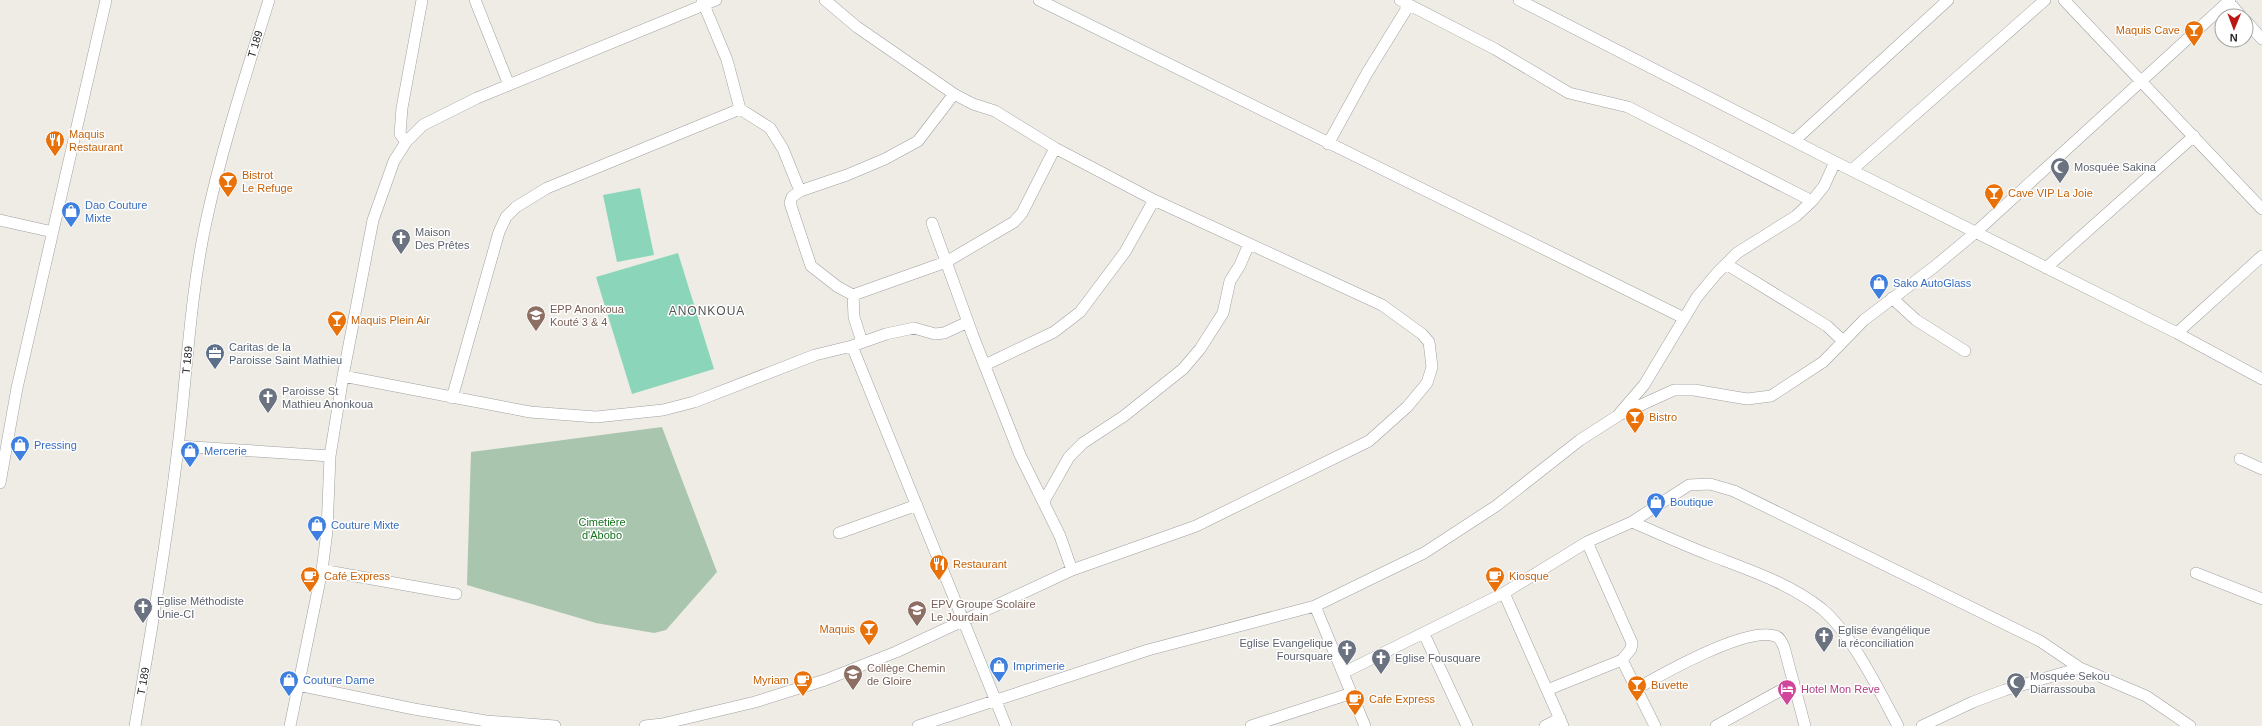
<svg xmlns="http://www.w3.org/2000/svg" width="2262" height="726" font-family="Helvetica,sans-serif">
  <rect width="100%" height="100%" fill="#efece6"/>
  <!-- cemetery -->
  <path fill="#a9c5ae" d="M 662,427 L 717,572 L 666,630 L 654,633 L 596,623 L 467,585 L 471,452 Z"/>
  <!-- pitch -->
  <path fill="#8bd6bb" d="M 640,188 L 654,255 L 617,262 L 603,195 Z
    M 678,253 L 714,369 L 632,394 L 596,277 Z"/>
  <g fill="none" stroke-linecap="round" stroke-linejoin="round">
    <!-- street casing -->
    <g stroke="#a0a0a0" stroke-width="12">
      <path id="street" d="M 475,0 L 509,85
        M 702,0 L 727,60 L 740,109 L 770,128 L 783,149 L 800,191
        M 825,0 L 857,27 L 954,94 L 973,104 L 995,111 L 1055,148
        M 1039,0 L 1684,318
        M 1400,0 L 1495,49 L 1569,93 L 1628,107 L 1812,201
        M 1519,0 L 1835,162 L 2177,333 L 2262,379
        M 2064,0 L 2262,209
        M 2228,1 L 2241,16
        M 2246,21 L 2262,39
        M 1795,140 L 1948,0
        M 406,142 L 400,134 L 402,108 L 422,0
        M 1328,144 L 1367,73 L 1409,5
        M 1853,169 L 2045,0
        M 0,220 L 53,232
        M 932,223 L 973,336 L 1020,455 L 1060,536 L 1072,570
        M 1726,264 L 1827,326 L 1843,341
        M 2046,268 L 2194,136
        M 853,295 L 854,317 L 862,342
        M 1892,298 L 1916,320 L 1965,351
        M 2177,333 L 2262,256
        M 852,346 L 1006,726
        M 985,365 L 1054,332 L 1080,312 L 1125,252 L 1154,200
        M 343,376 L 530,412 L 596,417 L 663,410 L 694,402 L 815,355 L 852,346 L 886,334 L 914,328 L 935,334 L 944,333 L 968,322
        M 452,398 L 499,232 L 506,217 L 516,207 L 547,188 L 740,109
        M 1619,414 L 1644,385 L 1697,297 L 1717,273 L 1737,253 L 1796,216 L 1812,201 L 1824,186 L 1835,162
        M 178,446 L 330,456
        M 2240,459 L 2262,469
        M 0,483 L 17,388 L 106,0
        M 1044,501 L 1069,457 L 1083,443 L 1124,416 L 1183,369 L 1200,349 L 1223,313 L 1230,281 L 1240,265 L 1249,244
        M 1632,522 L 1689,485 L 1710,484 L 1734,491 L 2040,641 L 2080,668
        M 839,533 L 917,505
        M 1587,542 L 1632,643 L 1631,649 L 1622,660 L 1655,726
        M 322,570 L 456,594
        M 2196,573 L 2262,599
        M 1504,593 L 1563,726
        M 1315,606 L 1365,726
        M 1424,634 L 1467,726
        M 1343,673 L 1504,593 L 1587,542 L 1632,522 C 1658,533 1684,545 1710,555 C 1749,570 1789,583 1822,609 C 1851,633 1880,692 1898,726
        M 298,685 L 414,709 L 486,721 L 555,726
        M 1636,689 C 1662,674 1747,626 1775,636 C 1780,637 1782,643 1784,647 L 1805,726
        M 1547,690 L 1622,660
        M 135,726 C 151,633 167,540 178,447 C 187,372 190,296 206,222 C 222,147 246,74 269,0
        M 290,726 L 322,570 L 327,531 L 330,456 L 343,376 L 373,220 L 394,161 L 406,142 L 423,125 L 477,98 L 716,0
        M 645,726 L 662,724 L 755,702 L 825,680 L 896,652 L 1072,570 L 1196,526 L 1369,441 L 1407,407 L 1427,383 L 1432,367 L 1429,342 L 1422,334 L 1382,305 L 1154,200 L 1055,148 L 1022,213 L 1014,222 L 946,262 L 853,295 L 838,287 L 811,266 L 790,203 L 792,197 L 800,191 L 847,175 L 885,159 L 918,141 L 954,94
        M 918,726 L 1148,650 L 1315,606 L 1424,553 L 1496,506 L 1580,440 L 1619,415 L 1674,390 L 1694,390 L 1747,399 L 1771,396 L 1823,362 L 1864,320 L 1934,267 L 1976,232 L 2230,0
        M 1251,726 L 1352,693
        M 1545,726 L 1560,718
        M 1716,726 L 1794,683
        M 1922,726 L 1973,702 L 2005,690 L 2080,668 L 2146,696 L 2190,726"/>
    </g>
    <!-- street -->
    <use href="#street" stroke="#fff" stroke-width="11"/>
  </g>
  <!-- icons -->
  <defs>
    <g id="bar-pin" transform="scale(1)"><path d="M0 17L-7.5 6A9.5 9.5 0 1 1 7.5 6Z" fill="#e8710a" stroke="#fff"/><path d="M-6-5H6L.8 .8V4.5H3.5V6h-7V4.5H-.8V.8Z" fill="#fff"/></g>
    <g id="restaurant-pin" transform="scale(1)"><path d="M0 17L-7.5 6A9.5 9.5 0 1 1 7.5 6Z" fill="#e8710a" stroke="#fff"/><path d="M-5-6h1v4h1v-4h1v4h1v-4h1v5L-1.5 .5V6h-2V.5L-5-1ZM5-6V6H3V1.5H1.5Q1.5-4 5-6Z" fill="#fff"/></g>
    <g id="mosque-pin" transform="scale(1)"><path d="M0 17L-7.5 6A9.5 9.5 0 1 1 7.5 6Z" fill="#6b7280" stroke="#fff"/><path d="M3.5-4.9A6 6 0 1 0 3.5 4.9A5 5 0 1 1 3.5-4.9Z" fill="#fff"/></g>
    <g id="shop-pin" transform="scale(1)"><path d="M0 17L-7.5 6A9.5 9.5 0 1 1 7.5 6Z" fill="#3f7fe0" stroke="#fff"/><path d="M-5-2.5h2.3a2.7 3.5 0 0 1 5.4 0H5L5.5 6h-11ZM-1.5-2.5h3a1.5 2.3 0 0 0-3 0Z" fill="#fff"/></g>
    <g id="church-pin" transform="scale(1)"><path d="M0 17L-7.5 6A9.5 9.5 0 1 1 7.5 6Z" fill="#6b7280" stroke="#fff"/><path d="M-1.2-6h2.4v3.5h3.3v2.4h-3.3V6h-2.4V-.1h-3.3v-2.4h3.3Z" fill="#fff"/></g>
    <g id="school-pin" transform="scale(1)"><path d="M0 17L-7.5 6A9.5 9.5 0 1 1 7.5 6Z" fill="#8d6e63" stroke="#fff"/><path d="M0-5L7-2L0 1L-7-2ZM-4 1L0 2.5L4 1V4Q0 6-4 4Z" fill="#fff"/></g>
    <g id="office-pin" transform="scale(1)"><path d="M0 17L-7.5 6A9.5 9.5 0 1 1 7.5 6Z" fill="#5c6f8a" stroke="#fff"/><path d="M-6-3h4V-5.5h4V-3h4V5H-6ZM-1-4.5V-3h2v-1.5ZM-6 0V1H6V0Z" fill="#fff"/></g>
    <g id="cafe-pin" transform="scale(1)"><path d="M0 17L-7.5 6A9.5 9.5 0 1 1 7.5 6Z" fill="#e8710a" stroke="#fff"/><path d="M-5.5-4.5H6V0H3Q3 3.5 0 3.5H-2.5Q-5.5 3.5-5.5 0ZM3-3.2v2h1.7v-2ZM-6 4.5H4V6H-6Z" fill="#fff"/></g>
    <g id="hotel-pin" transform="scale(1)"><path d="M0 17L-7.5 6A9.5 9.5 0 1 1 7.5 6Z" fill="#d1479c" stroke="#fff"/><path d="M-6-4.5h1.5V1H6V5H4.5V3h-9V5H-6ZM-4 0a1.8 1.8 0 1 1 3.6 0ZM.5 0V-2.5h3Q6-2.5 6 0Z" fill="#fff"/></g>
  </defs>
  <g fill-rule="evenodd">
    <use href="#bar-pin" x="2194" y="30"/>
    <use href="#restaurant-pin" x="55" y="140"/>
    <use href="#mosque-pin" x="2060" y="167"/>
    <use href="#bar-pin" x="228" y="181"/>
    <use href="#bar-pin" x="1994" y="193"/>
    <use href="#shop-pin" x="71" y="211"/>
    <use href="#church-pin" x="401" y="238"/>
    <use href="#shop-pin" x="1879" y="283"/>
    <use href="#school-pin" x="536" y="315"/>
    <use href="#bar-pin" x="337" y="320"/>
    <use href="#office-pin" x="215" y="353"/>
    <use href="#church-pin" x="268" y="397"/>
    <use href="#bar-pin" x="1635" y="417"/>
    <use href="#shop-pin" x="20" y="445"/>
    <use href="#shop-pin" x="190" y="451"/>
    <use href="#shop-pin" x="1656" y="502"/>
    <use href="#shop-pin" x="317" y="525"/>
    <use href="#restaurant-pin" x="939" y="564"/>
    <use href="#cafe-pin" x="310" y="576"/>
    <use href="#cafe-pin" x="1495" y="576"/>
    <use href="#church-pin" x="143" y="607"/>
    <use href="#school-pin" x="917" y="610"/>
    <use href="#bar-pin" x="869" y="629"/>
    <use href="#church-pin" x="1824" y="636"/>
    <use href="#church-pin" x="1347" y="649"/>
    <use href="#church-pin" x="1381" y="658"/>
    <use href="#shop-pin" x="999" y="666"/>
    <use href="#school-pin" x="853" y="674"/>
    <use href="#shop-pin" x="289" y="680"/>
    <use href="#cafe-pin" x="803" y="680"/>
    <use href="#mosque-pin" x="2016" y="682"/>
    <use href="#bar-pin" x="1637" y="685"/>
    <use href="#hotel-pin" x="1787" y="689"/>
    <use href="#cafe-pin" x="1355" y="699"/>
  </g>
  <g text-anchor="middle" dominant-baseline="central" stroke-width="3" stroke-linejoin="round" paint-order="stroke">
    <!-- food labels -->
    <g font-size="11" fill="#c56008" stroke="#fff" text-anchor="start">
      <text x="2180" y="30" text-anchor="end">Maquis Cave</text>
      <text x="69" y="134">Maquis<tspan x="69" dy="13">Restaurant</tspan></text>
      <text x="242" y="175">Bistrot<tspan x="242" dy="13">Le Refuge</tspan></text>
      <text x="2008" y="193">Cave VIP La Joie</text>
      <text x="351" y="320">Maquis Plein Air</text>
      <text x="1649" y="417">Bistro</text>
      <text x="953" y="564">Restaurant</text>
      <text x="324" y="576">Café Express</text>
      <text x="1509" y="576">Kiosque</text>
      <text x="855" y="629" text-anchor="end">Maquis</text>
      <text x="789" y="680" text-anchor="end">Myriam</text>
      <text x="1651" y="685">Buvette</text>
      <text x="1369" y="699">Cafe Express</text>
    </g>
    <!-- street labels -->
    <g font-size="11" fill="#1f1f1f" stroke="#fff">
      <text transform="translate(255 44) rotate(-73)">T 189</text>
      <text transform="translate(187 360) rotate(-85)">T 189</text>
      <text transform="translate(143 681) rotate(-80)">T 189</text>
    </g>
    <!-- worship labels -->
    <g font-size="11" fill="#5b616d" stroke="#fff" text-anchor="start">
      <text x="2074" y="167">Mosquée Sakina</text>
      <text x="415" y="232">Maison<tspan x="415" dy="13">Des Prêtes</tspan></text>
      <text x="282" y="391">Paroisse St<tspan x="282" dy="13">Mathieu Anonkoua</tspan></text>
      <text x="157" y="601">Eglise Méthodiste<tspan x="157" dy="13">Unie-CI</tspan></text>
      <text x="1838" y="630">Eglise évangélique<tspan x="1838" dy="13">la réconciliation</tspan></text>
      <text x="1333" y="643" text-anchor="end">Eglise Evangelique<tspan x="1333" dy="13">Foursquare</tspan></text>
      <text x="1395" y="658">Eglise Fousquare</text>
      <text x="2030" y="676">Mosquée Sekou<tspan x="2030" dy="13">Diarrassouba</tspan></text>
    </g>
    <!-- shop labels -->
    <g font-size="11" fill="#366cbe" stroke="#fff" text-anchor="start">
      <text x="85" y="205">Dao Couture<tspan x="85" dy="13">Mixte</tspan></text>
      <text x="1893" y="283">Sako AutoGlass</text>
      <text x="34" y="445">Pressing</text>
      <text x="204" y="451">Mercerie</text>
      <text x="1670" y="502">Boutique</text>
      <text x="331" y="525">Couture Mixte</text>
      <text x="1013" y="666">Imprimerie</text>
      <text x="303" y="680">Couture Dame</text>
    </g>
    <!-- education labels -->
    <g font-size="11" fill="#785e54" stroke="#fff" text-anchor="start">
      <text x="550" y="309">EPP Anonkoua<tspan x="550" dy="13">Kouté 3 &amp; 4</tspan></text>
      <text x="931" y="604">EPV Groupe Scolaire<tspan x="931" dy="13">Le Jourdain</tspan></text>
      <text x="867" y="668">Collège Chemin<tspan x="867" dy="13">de Gloire</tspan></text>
    </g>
    <!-- service labels -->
    <g font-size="11" fill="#4e5e75" stroke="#fff" text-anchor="start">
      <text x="229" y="347">Caritas de la<tspan x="229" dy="13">Paroisse Saint Mathieu</tspan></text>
    </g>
    <!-- park labels -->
    <g font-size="11" fill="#16741f" stroke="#fff">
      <text x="602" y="522">Cimetière<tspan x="602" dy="13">d'Abobo</tspan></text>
    </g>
    <!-- hotel labels -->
    <g font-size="11" fill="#b23c85" stroke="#fff" text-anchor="start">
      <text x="1801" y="689">Hotel Mon Reve</text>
    </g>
    <!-- neighbourhood labels -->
    <g font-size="12" letter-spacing="1" fill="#525252" stroke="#fff">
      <text x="707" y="311">ANONKOUA</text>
    </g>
  </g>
  <!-- north arrow -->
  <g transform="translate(2234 28) rotate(181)"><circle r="19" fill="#ffffff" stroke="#a5a5a5"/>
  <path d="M0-3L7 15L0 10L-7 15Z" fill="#bb1613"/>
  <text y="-6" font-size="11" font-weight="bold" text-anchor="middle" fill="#1f1f1f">N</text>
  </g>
</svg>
